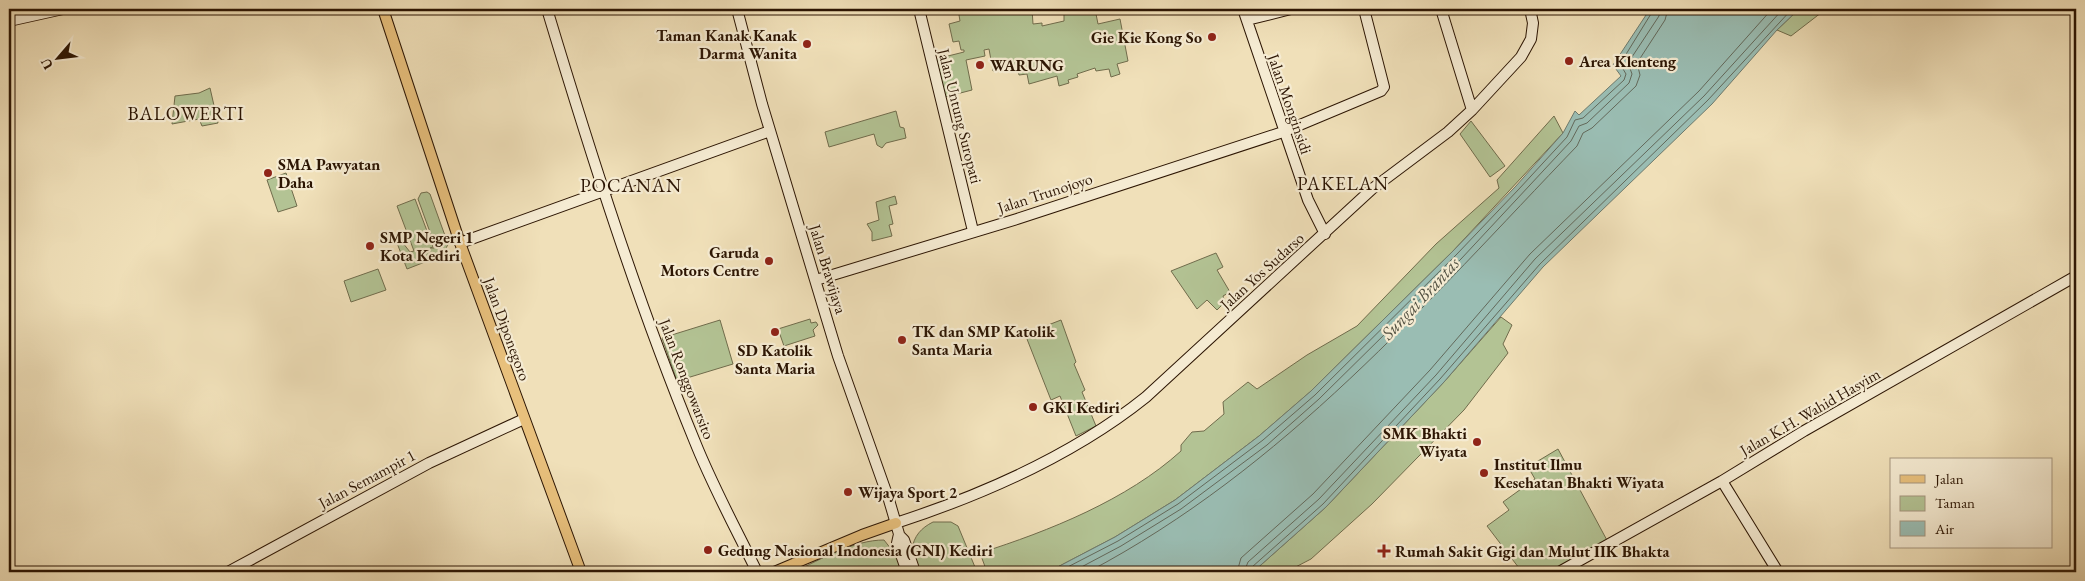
<svg xmlns="http://www.w3.org/2000/svg" width="2085" height="581" font-family="'EB Garamond',serif">
  <rect width="100%" height="100%" fill="#f0e0b9"/>
  <filter id="stains"><feTurbulence type="fractalNoise" baseFrequency=".004" numOctaves="4"/><feColorMatrix values="0 0 0 0 .2 0 0 0 0 .09 0 0 0 0 .02 0 0 0 .5 -.17"/></filter>
  <radialGradient id="worn" r=".72"><stop offset=".6" stop-color="#630" stop-opacity="0"/><stop offset="1" stop-color="#630" stop-opacity=".3"/></radialGradient>
  <!-- green -->
  <path fill="#b3c394" stroke="#706c4c" d="M 958,9 L 1032,9 L 1033,24 L 1042,23 L 1042,26 L 1064,21 L 1064,14 L 1081,12 L 1080,9 L 1095,9 L 1098,24 L 1120,19 L 1128,61 L 1117,64 L 1120,74 L 1111,77 L 1109,69 L 1096,71 L 1095,68 L 1077,74 L 1078,77 L 1068,80 L 1069,83 L 1059,86 L 1057,76 L 1029,84 L 1027,74 L 1019,75 L 1017,66 L 993,71 L 989,49 L 984,50 L 985,56 L 966,60 L 972,90 L 945,97 L 936,59 L 964,52 L 964,50 L 961,50 L 959,41 L 953,42 L 949,24 L 960,21 Z
    M 1799,9 L 1826,9 L 1791,36 L 1777,30 Z
    M 210,88 L 218,123 L 202,126 L 199,119 L 172,124 L 175,96 L 199,93 Z
    M 896,111 L 900,127 L 904,128 L 906,138 L 886,143 L 882,148 L 877,145 L 874,134 L 829,147 L 825,132 Z
    M 1554,116 L 1563,133 L 1453,251 L 1310,392 L 1259,436 L 1175,500 L 1115,537 L 1048,572 L 987,572 L 980,553 C 1049,531 1127,500 1181,451 L 1181,445 L 1192,432 L 1204,431 L 1224,414 L 1223,402 L 1248,382 L 1257,389 L 1307,355 L 1357,326 L 1436,244 L 1499,188 L 1497,180 Z
    M 1471,121 L 1505,166 L 1490,177 L 1460,134 Z
    M 286,173 L 297,206 L 278,212 L 267,180 Z
    M 427,192 L 430,194 L 448,244 L 443,255 L 407,269 L 397,243 L 399,238 L 410,252 L 414,251 L 397,206 L 415,199 L 433,247 L 430,248 L 434,248 L 435,246 L 418,199 L 421,193 Z
    M 895,196 L 897,204 L 889,206 L 893,224 L 889,225 L 892,236 L 872,241 L 872,232 L 867,224 L 879,220 L 876,202 Z
    M 1216,253 L 1223,267 L 1217,270 L 1230,292 L 1223,296 L 1225,302 L 1217,310 L 1207,300 L 1197,309 L 1171,271 Z
    M 378,269 L 386,290 L 351,302 L 344,281 Z
    M 1501,317 L 1512,325 L 1503,344 L 1508,353 L 1464,410 L 1372,504 L 1311,559 L 1286,572 L 1253,572 L 1326,507 L 1444,382 Z
    M 810,319 L 811,323 L 816,322 L 818,325 L 813,330 L 815,336 L 784,346 L 778,329 Z
    M 720,320 L 733,364 L 677,381 L 662,338 Z
    M 1061,320 L 1076,362 L 1074,364 L 1085,390 L 1082,392 L 1096,426 L 1076,436 L 1060,396 L 1051,400 L 1025,334 Z
    M 1558,449 L 1609,544 L 1558,572 L 1522,572 L 1487,526 L 1509,510 L 1503,502 L 1535,479 L 1528,467 Z
    M 933,522 L 951,522 L 958,526 L 977,572 L 794,572 C 821,559 854,540 884,540 L 895,554 L 912,549 C 914,536 921,528 933,522 Z"/>
  <!-- water -->
  <path fill="#9abdb3" stroke="#6e7a6d" d="M 1650,9 L 1799,9 L 1777,30 L 1712,104 L 1543,267 L 1444,382 L 1326,507 L 1253,572 L 1048,572 L 1115,537 L 1175,500 L 1259,436 L 1311,391 L 1453,251 L 1516,186 L 1563,133 L 1575,111 L 1579,115 L 1621,76 L 1613,65 Z"/>
  <g fill="none" stroke-linecap="round" stroke-linejoin="round">
    <!-- shore -->
    <path stroke="#63695b" stroke-width="1" d="M 1058,572 L 1118,541 L 1178,504 L 1263,440 L 1315,395 L 1457,254 L 1519,189 L 1567,137 L 1575,120 L 1583,118 L 1624,80 L 1626,74 L 1620,64 L 1654,9
      M 1072,572 L 1121,546 L 1181,509 L 1267,445 L 1319,399 L 1461,259 L 1571,141 L 1579,126 L 1587,123 L 1629,83 L 1632,74 L 1628,63 L 1659,16 L 1660,9
      M 1088,572 C 1285,468 1425,304 1577,146 L 1583,133 L 1592,128 L 1636,86 L 1640,75 L 1637,63 L 1665,20 L 1668,9
      M 1237,572 L 1241,558 L 1313,494 L 1430,370 L 1530,254 L 1699,91 L 1772,9
      M 1244,572 L 1248,562 L 1319,499 L 1436,375 L 1535,259 L 1704,96 L 1783,9
      M 1250,572 L 1252,567 L 1323,504 L 1440,379 L 1540,264 L 1708,100 L 1792,9"/>
    <!-- secondary casing -->
    <g stroke="#2c1503" stroke-width="12">
      <path id="secondary" d="M 547,9 C 591,155 637,301 695,442 C 713,487 736,529 757,572
        M 737,9 L 762,104 L 838,356 L 889,500 L 899,534 L 897,543 L 907,572
        M 919,9 L 973,231
        M 1243,9 L 1308,200 L 1325,234
        M 1441,9 L 1472,110
        M 1247,20 L 1291,9
        M 9,21 L 63,9
        M 460,243 L 770,131
        M 816,280 L 1017,219 L 1283,132 L 1381,91 L 1384,87 L 1364,9
        M 1722,481 L 1778,572
        M 896,523 C 982,495 1075,454 1146,397 L 1372,189 L 1448,132 L 1472,110 L 1521,57 L 1531,39 L 1533,23 L 1530,9
        M 899,535 L 904,540 L 915,572
        M 228,572 L 429,463 L 524,419
        M 1559,572 L 1722,481 L 1804,431 L 2076,276"/>
    </g>
    <!-- primary casing -->
    <g stroke="#2c1503" stroke-width="12">
      <path id="primary" d="M 383,9 L 460,243 L 581,572
        M 774,572 L 862,535 L 896,523"/>
    </g>
    <!-- secondary -->
    <use href="#secondary" stroke="#f5ebd2" stroke-width="10"/>
    <!-- primary -->
    <use href="#primary" stroke="#e8c07c" stroke-width="10"/>
  </g>
  <!-- markers -->
  <g fill="#8f2418" stroke="#f5ebd2" stroke-width="2">
    <circle cx="1212" cy="37" r="5"/>
    <circle cx="807" cy="44" r="5"/>
    <circle cx="1569" cy="61" r="5"/>
    <circle cx="980" cy="65" r="5"/>
    <circle cx="268" cy="173" r="5"/>
    <circle cx="370" cy="246" r="5"/>
    <circle cx="769" cy="261" r="5"/>
    <circle cx="775" cy="332" r="5"/>
    <circle cx="902" cy="340" r="5"/>
    <circle cx="1033" cy="407" r="5"/>
    <circle cx="1477" cy="442" r="5"/>
    <circle cx="1484" cy="473" r="5"/>
    <circle cx="848" cy="492" r="5"/>
    <circle cx="708" cy="550" r="5"/>
    <path d="M1381.5 543.5h5v5h5v5h-5v5h-5v-5h-5v-5h5z"/>
  </g>
  <g text-anchor="middle" dominant-baseline="central" stroke-width="4.5" stroke-linejoin="round" paint-order="stroke">
    <!-- poi labels -->
    <g font-size="16" font-weight="bold" fill="#2c1503" stroke="#f5ebd2" text-anchor="start">
      <text x="797" y="35" text-anchor="end">Taman Kanak Kanak<tspan x="797" dy="18">Darma Wanita</tspan></text>
      <text x="1202" y="37" text-anchor="end">Gie Kie Kong So</text>
      <text x="1579" y="61">Area Klenteng</text>
      <text x="990" y="65">WARUNG</text>
      <text x="278" y="164">SMA Pawyatan<tspan x="278" dy="18">Daha</tspan></text>
      <text x="380" y="237">SMP Negeri 1<tspan x="380" dy="18">Kota Kediri</tspan></text>
      <text x="759" y="252" text-anchor="end">Garuda<tspan x="759" dy="18">Motors Centre</tspan></text>
      <text x="912" y="331">TK dan SMP Katolik<tspan x="912" dy="18">Santa Maria</tspan></text>
      <text x="775" y="350" text-anchor="middle">SD Katolik<tspan x="775" dy="18">Santa Maria</tspan></text>
      <text x="1043" y="407">GKI Kediri</text>
      <text x="1467" y="433" text-anchor="end">SMK Bhakti<tspan x="1467" dy="18">Wiyata</tspan></text>
      <text x="1494" y="464">Institut Ilmu<tspan x="1494" dy="18">Kesehatan Bhakti Wiyata</tspan></text>
      <text x="858" y="492">Wijaya Sport 2</text>
      <text x="718" y="550">Gedung Nasional Indonesia (GNI) Kediri</text>
      <text x="1395" y="551">Rumah Sakit Gigi dan Mulut IIK Bhakta</text>
    </g>
    <!-- street labels -->
    <g font-size="16" fill="#2c1503" stroke="#f5ebd2">
      <text transform="translate(1290 104) rotate(71)">Jalan Monginsidi</text>
      <text transform="translate(960 116) rotate(76)">Jalan Untung Suropati</text>
      <text transform="translate(1045 193) rotate(-18)">Jalan Trunojoyo</text>
      <text transform="translate(828 269) rotate(73)">Jalan Brawijaya</text>
      <text transform="translate(1262 271) rotate(-42)">Jalan Yos Sudarso</text>
      <text transform="translate(507 329) rotate(70)">Jalan Diponegoro</text>
      <text transform="translate(687 379) rotate(69)">Jalan Ronggowarsito</text>
      <text transform="translate(1810 412) rotate(-30)">Jalan K.H. Wahid Hasyim</text>
      <text transform="translate(367 479) rotate(-28)">Jalan Semampir 1</text>
    </g>
    <!-- water labels -->
    <g font-size="18" font-style="italic" fill="#525041" stroke="#f5ebd2">
      <text transform="translate(1420 298) rotate(-47)">Sungai Brantas</text>
    </g>
    <!-- quarter labels -->
    <g font-size="19" letter-spacing="1" fill="#2c1503" stroke="#f5ebd2">
      <text x="186" y="113">BALOWERTI</text>
      <text x="1343" y="183">PAKELAN</text>
      <text x="631" y="185">POCANAN</text>
    </g>
  </g>
  <!-- margin -->
  <rect width="2085" height="581" fill="none" stroke="#f0e0b9" stroke-width="30"/>
  <rect x="10" y="10" width="2065" height="561" fill="none" stroke="#2c1503" stroke-width="2.5"/>
  <rect x="15" y="15" width="2055" height="551" fill="none" stroke="#2c1503"/>
  <!-- legend -->
  <rect x="1890" y="458" width="162" height="90" fill="#f5ebd2" stroke="#a5957f"/>
  <rect x="1900" y="475" width="25" height="8" fill="#e8c07c" stroke="#a5957f"/>
  <text x="1935" y="484" font-size="15" fill="#2c1503">Jalan</text>
  <rect x="1900" y="496" width="25" height="15" fill="#b3c394" stroke="#a5957f"/>
  <text x="1935" y="508" font-size="15" fill="#2c1503">Taman</text>
  <rect x="1900" y="521" width="25" height="15" fill="#9abdb3" stroke="#a5957f"/>
  <text x="1935" y="534" font-size="15" fill="#2c1503">Air</text>
  <!-- north arrow -->
  <g transform="translate(58 58) rotate(242)" stroke="#f5ebd2" stroke-width="4" paint-order="stroke">
  <path d="M0-4L9 19L0 12L-9 19Z" fill="#2c1503"/>
  <text y="-8" font-size="14" font-weight="bold" text-anchor="middle" fill="#2c1503">U</text>
  </g>
  <rect width="100%" height="100%" filter="url(#stains)"/>
  <rect width="100%" height="100%" fill="url(#worn)"/>
</svg>
